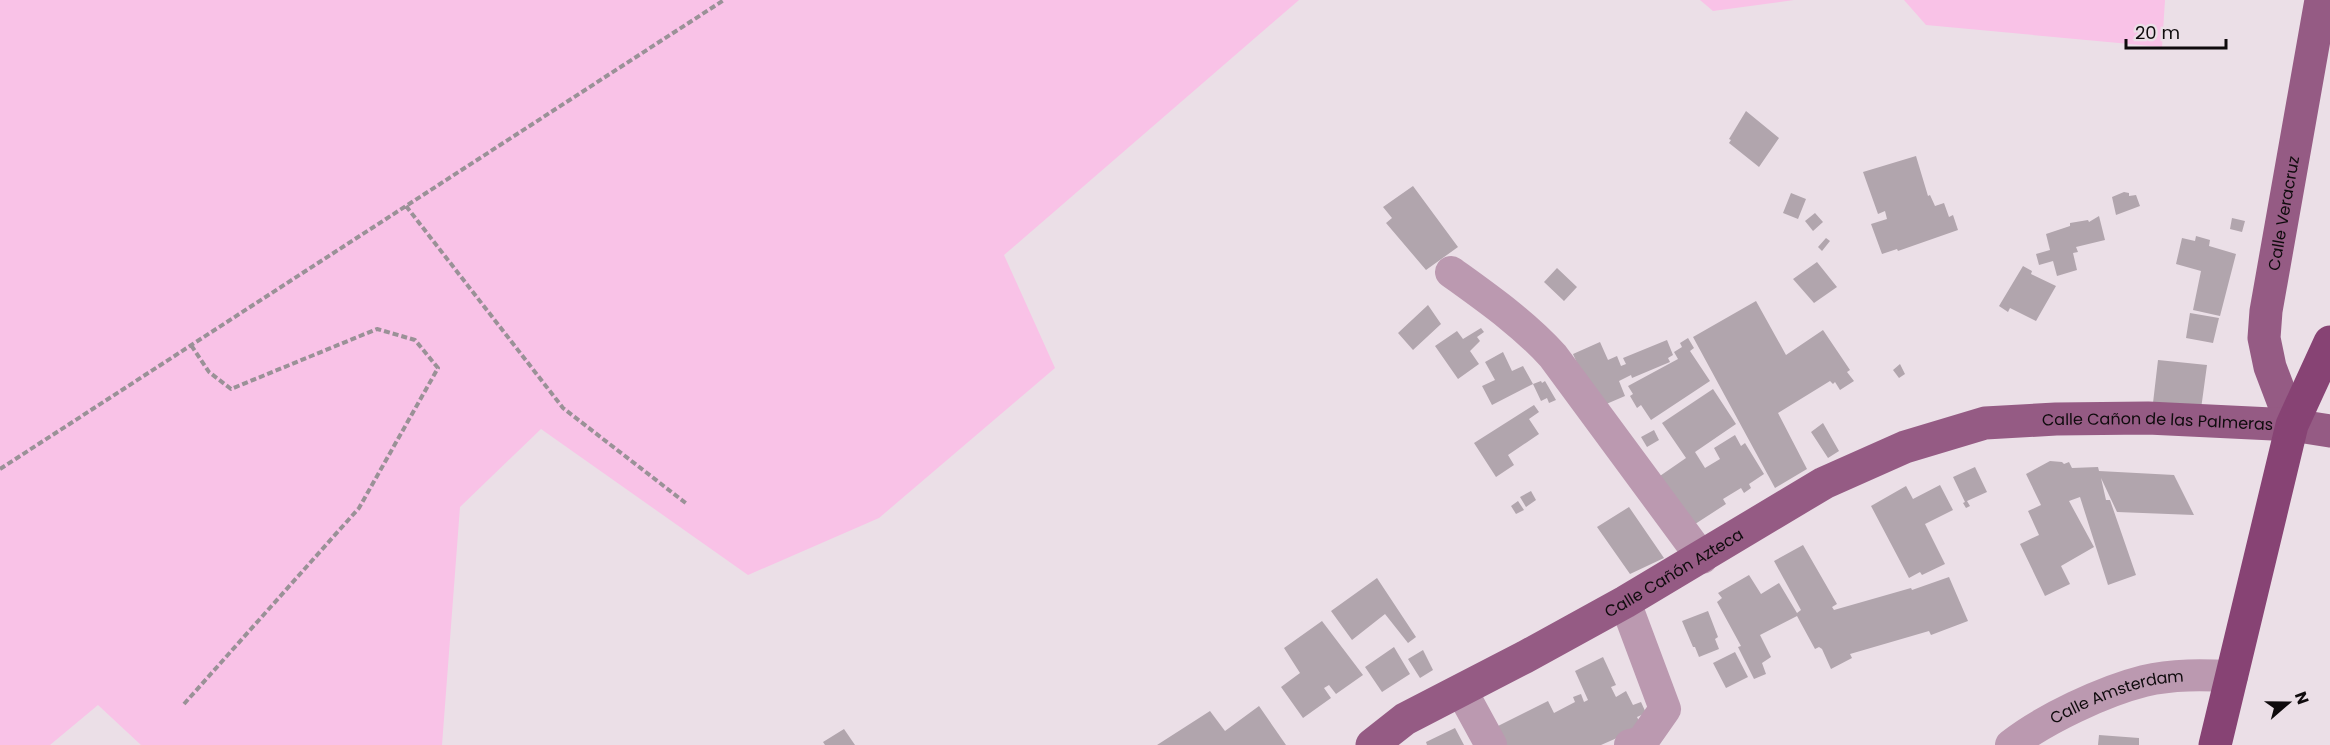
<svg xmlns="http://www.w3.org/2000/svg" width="2330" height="745" font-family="Poppins,sans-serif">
  <rect width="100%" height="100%" fill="#ebdfe7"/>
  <!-- green -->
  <path fill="#f9c2e7" d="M 0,0 L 1299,0 L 1004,255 L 1055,368 L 879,518 L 748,575 L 541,429 L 460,507 L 442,745 L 141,745 L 98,705 L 50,745 L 0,745 Z
    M 1700,0 L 1794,0 L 1713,11 Z
    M 1904,0 L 2165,0 L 2162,47 L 1926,25 Z"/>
  <!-- building -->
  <path fill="#b1a5ad" d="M 1746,111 L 1779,138 L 1759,167 L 1729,143 L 1731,140 L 1729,139 Z
    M 1916,156 L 1928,196 L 1930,195 L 1935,206 L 1944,203 L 1949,217 L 1953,215 L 1958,230 L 1898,251 L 1897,249 L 1882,254 L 1871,224 L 1887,219 L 1885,211 L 1878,214 L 1863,172 Z
    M 1413,186 L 1458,247 L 1426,270 L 1386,223 L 1392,218 L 1383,207 Z
    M 2124,192 L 2129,193 L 2129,196 L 2136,195 L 2140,206 L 2116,215 L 2112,197 Z
    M 1791,193 L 1806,199 L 1798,219 L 1783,213 Z
    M 1815,213 L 1823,222 L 1813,231 L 1805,221 Z
    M 2099,216 L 2105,240 L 2076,247 L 2078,252 L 2073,253 L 2077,270 L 2057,276 L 2053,261 L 2039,265 L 2036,254 L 2050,250 L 2046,234 L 2070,226 L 2070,223 L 2088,220 L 2089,222 Z
    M 2232,218 L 2245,221 L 2242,232 L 2230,229 Z
    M 2196,236 L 2210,240 L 2209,246 L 2236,254 L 2220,316 L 2193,310 L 2201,271 L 2176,264 L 2182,238 L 2195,241 Z
    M 1826,238 L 1830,241 L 1822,251 L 1818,247 Z
    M 1817,262 L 1837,287 L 1814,303 L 1793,279 Z
    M 2023,266 L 2032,271 L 2031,274 L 2056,286 L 2036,321 L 2010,308 L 2008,312 L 1999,306 Z
    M 1557,268 L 1577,287 L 1564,301 L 1544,282 Z
    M 1756,301 L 1786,355 L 1823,330 L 1850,370 L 1847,372 L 1854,381 L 1840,390 L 1835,382 L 1833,384 L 1830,381 L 1778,413 L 1807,469 L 1775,488 L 1693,337 Z
    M 1428,305 L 1441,324 L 1413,350 L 1398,333 Z
    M 2190,313 L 2219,318 L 2213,343 L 2186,338 Z
    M 1481,328 L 1484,332 L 1477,337 L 1480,341 L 1470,351 L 1479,364 L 1458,379 L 1435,346 L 1457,331 L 1463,339 Z
    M 1688,338 L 1694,348 L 1690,351 L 1710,381 L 1651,420 L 1641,405 L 1637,408 L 1630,396 L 1633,394 L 1628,386 L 1678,359 L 1674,352 L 1682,347 L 1680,343 Z
    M 1667,340 L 1673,355 L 1668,358 L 1670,362 L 1632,378 L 1631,375 L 1619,381 L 1625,396 L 1597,408 L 1573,354 L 1600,342 L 1608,360 L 1617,356 L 1621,366 L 1626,364 L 1623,358 Z
    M 1503,352 L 1512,371 L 1523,366 L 1533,384 L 1492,405 L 1482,386 L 1495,380 L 1485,362 Z
    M 2158,360 L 2207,365 L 2201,409 L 2153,403 Z
    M 1900,364 L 1905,374 L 1899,378 L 1893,370 Z
    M 1541,381 L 1542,383 L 1545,381 L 1556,400 L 1549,403 L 1547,398 L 1541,401 L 1533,384 Z
    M 1713,389 L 1736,424 L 1695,452 L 1705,468 L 1720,459 L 1714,448 L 1735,435 L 1741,446 L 1745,443 L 1764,474 L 1749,484 L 1751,488 L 1744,493 L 1741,488 L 1723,499 L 1726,504 L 1689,528 L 1657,478 L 1686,458 L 1662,423 Z
    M 1534,405 L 1539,412 L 1529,419 L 1539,434 L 1508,455 L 1514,465 L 1496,477 L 1474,443 Z
    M 1823,423 L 1839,451 L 1828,458 L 1811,432 Z
    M 1654,430 L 1659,440 L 1647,447 L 1641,437 Z
    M 2050,461 L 2062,462 L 2064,464 L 2069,462 L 2072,468 L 2098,467 L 2099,471 L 2174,475 L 2194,515 L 2117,512 L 2101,478 L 2106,500 L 2110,500 L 2136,575 L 2108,585 L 2080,497 L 2069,501 L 2094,547 L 2061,566 L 2070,584 L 2045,596 L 2020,544 L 2039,535 L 2028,511 L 2041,505 L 2026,474 Z
    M 1975,467 L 1987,492 L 1967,501 L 1970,506 L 1966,508 L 1963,503 L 1965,502 L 1953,477 Z
    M 1940,485 L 1953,510 L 1925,524 L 1945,564 L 1922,575 L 1920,572 L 1909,578 L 1871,506 L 1906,486 L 1913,499 Z
    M 1531,491 L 1536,500 L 1526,507 L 1520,497 Z
    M 1518,501 L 1524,510 L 1516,514 L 1511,506 Z
    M 1629,507 L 1664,558 L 1630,574 L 1597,527 Z
    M 1803,545 L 1837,604 L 1832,607 L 1834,610 L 1911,588 L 1912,590 L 1949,577 L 1968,621 L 1931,635 L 1929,631 L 1850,654 L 1852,658 L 1831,669 L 1822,649 L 1819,647 L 1815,649 L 1797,616 L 1760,635 L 1771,657 L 1762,663 L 1766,674 L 1754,679 L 1738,647 L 1741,646 L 1717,602 L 1722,598 L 1718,593 L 1749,575 L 1761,594 L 1779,583 L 1797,613 L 1801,610 L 1774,561 Z
    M 1377,578 L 1416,637 L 1408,643 L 1385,614 L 1352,640 L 1331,611 Z
    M 1708,611 L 1718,637 L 1715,639 L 1719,649 L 1699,657 L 1695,647 L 1693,647 L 1682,621 Z
    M 1322,621 L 1363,675 L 1336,694 L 1329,685 L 1324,688 L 1331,698 L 1303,718 L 1281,687 L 1300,673 L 1284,648 Z
    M 1394,647 L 1410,674 L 1382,692 L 1365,667 Z
    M 1423,650 L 1433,670 L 1420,678 L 1408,659 Z
    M 1735,652 L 1748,677 L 1726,688 L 1713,663 Z
    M 1603,657 L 1616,685 L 1611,687 L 1616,697 L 1626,691 L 1633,705 L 1641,702 L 1646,713 L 1637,717 L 1642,727 L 1601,745 L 1491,745 L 1484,733 L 1548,701 L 1554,713 L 1575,702 L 1573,697 L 1581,694 L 1584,702 L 1588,700 L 1575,671 Z
    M 1259,706 L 1286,745 L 1157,745 L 1210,711 L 1225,731 Z
    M 1455,728 L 1464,745 L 1427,745 L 1426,742 Z
    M 844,729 L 855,745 L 825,745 L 823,742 Z
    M 2099,735 L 2139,738 L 2139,745 L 2098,745 Z"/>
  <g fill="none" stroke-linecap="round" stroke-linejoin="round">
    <!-- path -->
    <path stroke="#9a9197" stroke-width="4" stroke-dasharray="6 3" stroke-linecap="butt" d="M 406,206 L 563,408 L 687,504
      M 0,469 L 724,0
      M 184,704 L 359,508 L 438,368 L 415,340 L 377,329 L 231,389 L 209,372 L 191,345"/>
    <!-- minor -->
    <g stroke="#bb99b0" stroke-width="32">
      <path d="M 1451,272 C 1487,298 1523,323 1553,356 L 1702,558"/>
      <path d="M 1625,602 L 1665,709 L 1642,742 L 1630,745"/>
      <path d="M 1461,690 L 1491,745"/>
      <path id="s1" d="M 2011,745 C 2044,719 2104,691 2144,681 C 2173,674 2203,675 2232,676"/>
    </g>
    <!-- major -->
    <g stroke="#955b84" stroke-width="33">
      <path id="s2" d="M 2292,425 L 2270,367 L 2264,338 L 2266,311 L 2321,0"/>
      <path id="s3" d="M 1372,745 L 1405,719 L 1525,657 L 1625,602 L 1824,483 L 1905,447 L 1985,423 L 2056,419 L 2148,418 L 2292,425 L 2330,431"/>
    </g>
    <!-- highway -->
    <path stroke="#874374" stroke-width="33" d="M 2215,745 L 2292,425 L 2330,342"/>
  </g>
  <g text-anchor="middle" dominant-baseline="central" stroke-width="4.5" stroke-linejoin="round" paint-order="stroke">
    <!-- street labels -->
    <g font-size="16" fill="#0f0b0d" stroke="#ebdfe7">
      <text stroke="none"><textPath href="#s2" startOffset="218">Calle Veracruz</textPath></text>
      <text stroke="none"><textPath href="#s3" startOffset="868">Calle Cañon de las Palmeras</textPath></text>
      <text stroke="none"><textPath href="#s3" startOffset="348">Calle Cañón Azteca</textPath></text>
      <text stroke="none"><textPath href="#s1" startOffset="118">Calle Amsterdam</textPath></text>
    </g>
  </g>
  <!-- north arrow -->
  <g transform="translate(2288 703) rotate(70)" stroke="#ebdfe7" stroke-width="4.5" paint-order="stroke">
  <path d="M0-4.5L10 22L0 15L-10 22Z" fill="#0f0b0d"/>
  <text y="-9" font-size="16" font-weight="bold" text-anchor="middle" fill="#0f0b0d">N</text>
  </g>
  <!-- scale -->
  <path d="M2126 39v9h100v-9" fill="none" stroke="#0f0b0d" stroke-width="3"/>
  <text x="2135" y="39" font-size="18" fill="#0f0b0d" stroke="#ebdfe7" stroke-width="4.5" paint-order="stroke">20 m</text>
</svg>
